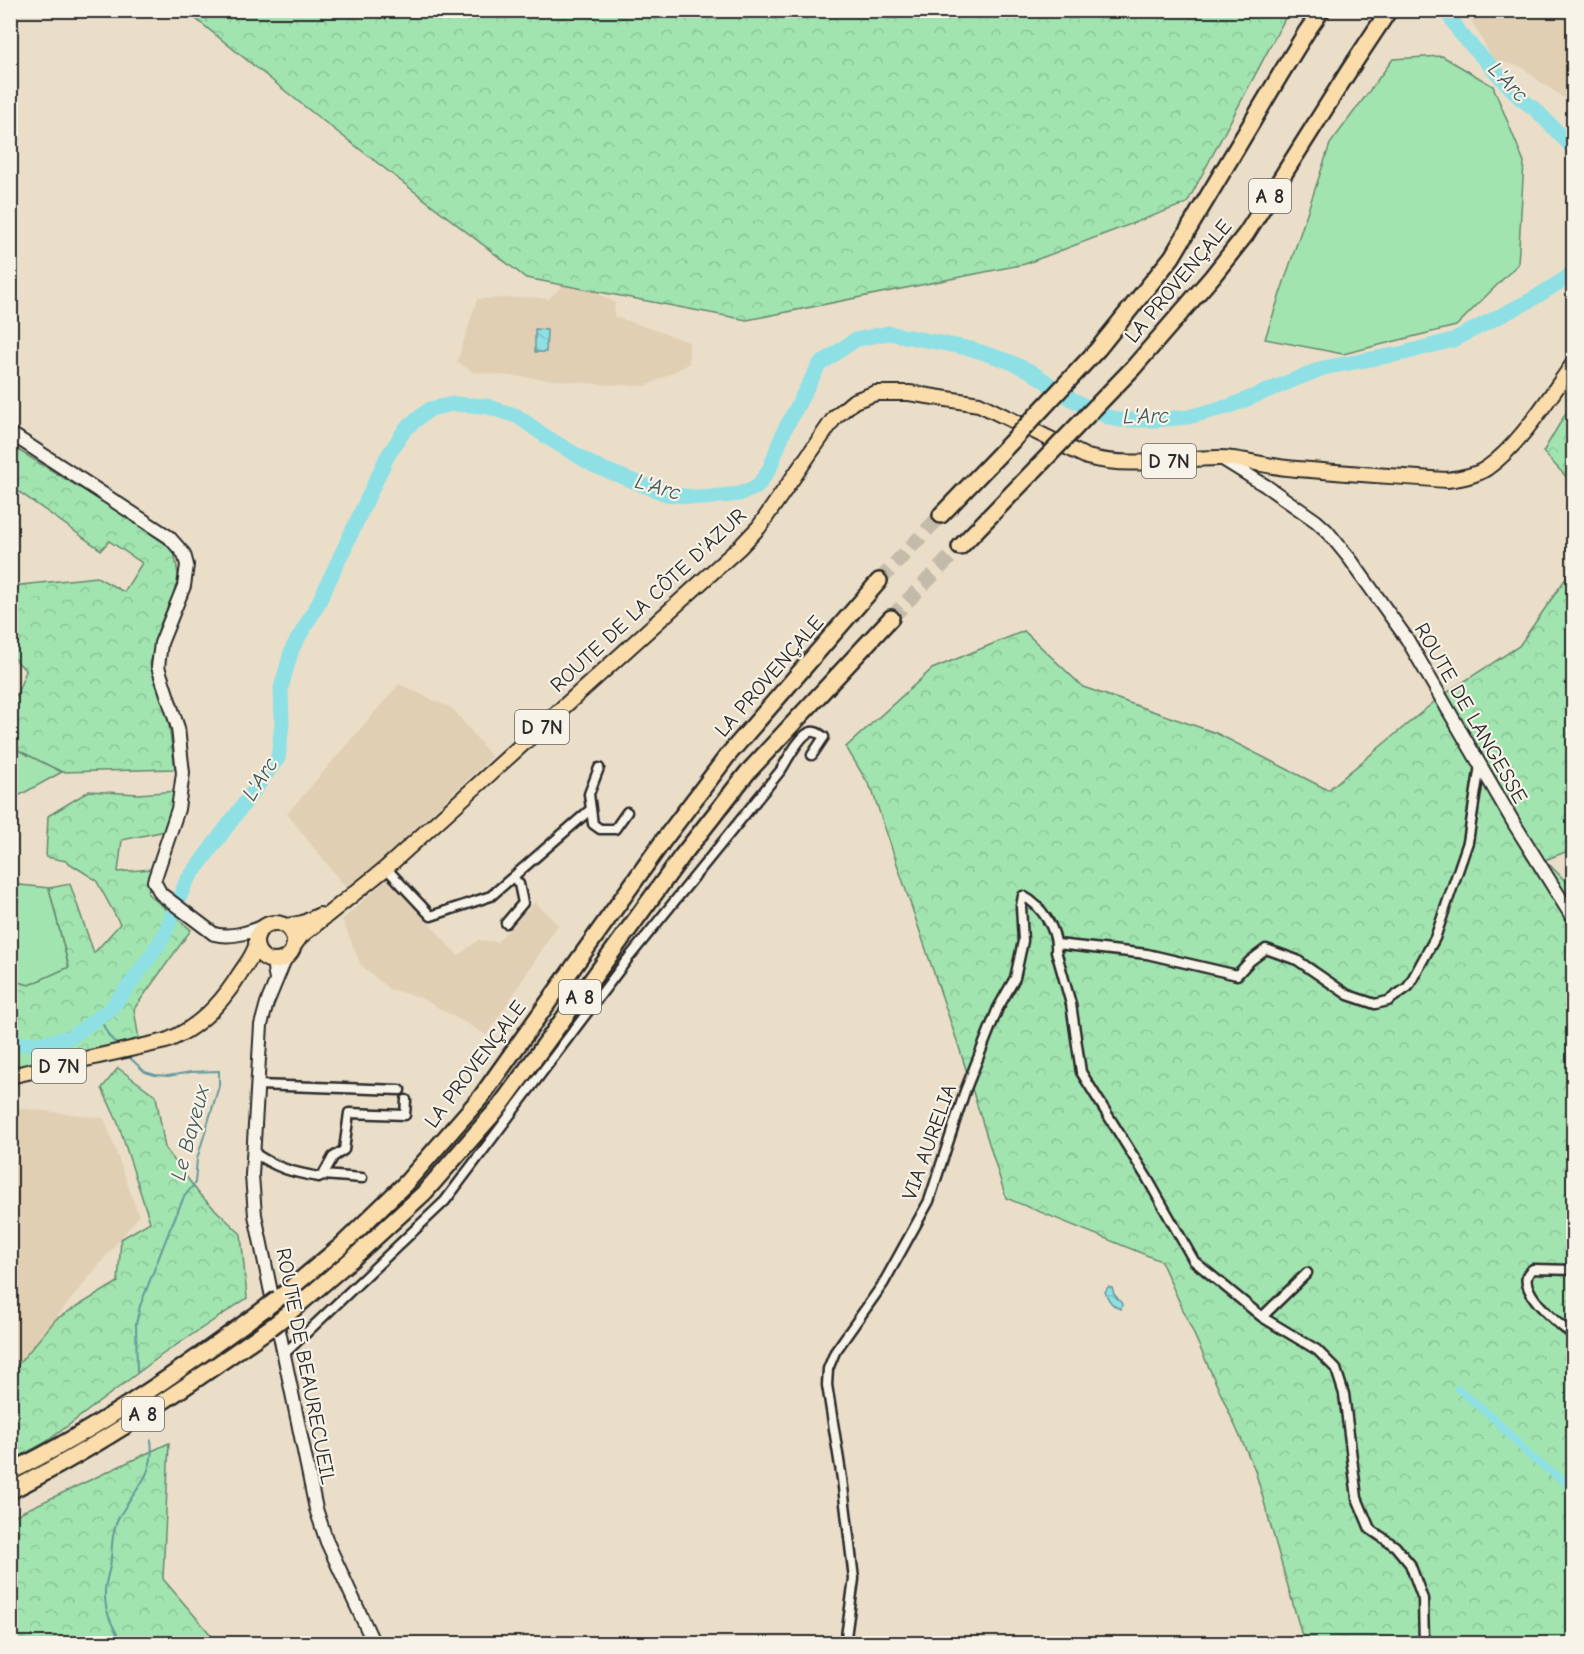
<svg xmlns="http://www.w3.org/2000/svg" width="1584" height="1654" font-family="'Comic Neue',sans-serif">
  <defs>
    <pattern id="forest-crowns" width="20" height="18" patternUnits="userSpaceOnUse" patternTransform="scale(1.5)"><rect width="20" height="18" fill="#a1e4af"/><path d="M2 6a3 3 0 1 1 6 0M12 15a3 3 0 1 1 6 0" fill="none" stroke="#8bc497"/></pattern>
    <pattern id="water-waves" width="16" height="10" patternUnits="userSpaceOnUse" patternTransform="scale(1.5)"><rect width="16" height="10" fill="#8ee0e5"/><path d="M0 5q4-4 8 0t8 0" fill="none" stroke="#7bc0c5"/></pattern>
  </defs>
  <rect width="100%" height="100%" fill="#eadec9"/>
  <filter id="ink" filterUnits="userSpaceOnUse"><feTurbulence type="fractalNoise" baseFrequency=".0167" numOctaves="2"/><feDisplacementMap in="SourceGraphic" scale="12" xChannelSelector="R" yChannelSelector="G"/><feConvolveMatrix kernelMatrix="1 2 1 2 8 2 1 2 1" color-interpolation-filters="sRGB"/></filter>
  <g filter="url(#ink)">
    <!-- built -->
    <path fill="#e1cfb3" d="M 1466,11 L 1573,11 L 1573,104 L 1539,81 L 1522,67 L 1493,60 Z
      M 572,278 L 615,303 L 614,316 L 689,342 L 689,364 L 646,386 L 597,384 L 501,375 L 473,372 L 457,362 L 477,299 L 534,297 L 548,299 Z
      M 399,684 L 453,709 L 492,757 L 371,870 L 346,888 L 287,814 Z
      M 389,877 L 458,956 L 478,940 L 497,942 L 535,902 L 558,925 L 487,1035 L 419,997 L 389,989 L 361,965 L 342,920 Z
      M 11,1107 L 104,1118 L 139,1216 L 11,1373 Z"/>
    <!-- green -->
    <path fill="#a1e4af" stroke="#66886d" stroke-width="1.5" d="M 1442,56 L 1493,86 L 1524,162 L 1518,264 L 1456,326 L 1343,354 L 1265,339 L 1330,144 L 1393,59 Z
      M 14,748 L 62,772 L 11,800 L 10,749 Z
      M 10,884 L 49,888 L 69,968 L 29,985 L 11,980 Z"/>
    <!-- forest -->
    <path fill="url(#forest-crowns)" stroke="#66886d" stroke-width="1.5" d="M 186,11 L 1289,11 L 1187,203 L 1025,264 L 747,320 L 526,278 L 304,106 Z
      M 1573,401 L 1573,484 L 1543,452 Z
      M 10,445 L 118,511 L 174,550 L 179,581 L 159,627 L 150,664 L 168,719 L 175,769 L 62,772 L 14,748 L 11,725 L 11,709 L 26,671 L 11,655 L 11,586 L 97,577 L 124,592 L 142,563 L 109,541 L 101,550 L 11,486 Z
      M 1573,568 L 1573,849 L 1545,860 L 1574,890 L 1573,1643 L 1304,1643 L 1255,1470 L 1161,1261 L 1006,1198 L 959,1047 L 872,790 L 846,747 L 932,669 L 1024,631 L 1083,687 L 1216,733 L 1328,790 L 1440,697 L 1519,646 Z
      M 89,791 L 138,794 L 177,791 L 165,831 L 122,840 L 118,872 L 151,869 L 148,894 L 191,930 L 134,1009 L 139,1040 L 11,1069 L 11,980 L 29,985 L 69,967 L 49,888 L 70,884 L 94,953 L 120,924 L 96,880 L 66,861 L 46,857 L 48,816 Z
      M 118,1068 L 156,1096 L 165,1148 L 200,1195 L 241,1234 L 247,1298 L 163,1354 L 46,1442 L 11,1461 L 11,1373 L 56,1319 L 118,1282 L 121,1239 L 150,1222 L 118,1123 L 102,1088 Z
      M 169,1443 L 163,1579 L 218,1643 L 11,1643 L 11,1517 Z"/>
    <!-- water -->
    <path fill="url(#water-waves)" stroke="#66989b" stroke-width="1.5" d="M 535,329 L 547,330 L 546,352 L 535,352 Z
      M 1108,1287 L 1112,1288 L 1114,1294 L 1122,1304 L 1121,1309 C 1112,1307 1108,1300 1105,1292 Z"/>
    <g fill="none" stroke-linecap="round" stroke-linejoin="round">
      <!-- stream -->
      <path stroke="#66989b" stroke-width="2" d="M 99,1017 L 109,1036 L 119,1047
        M 127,1055 L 145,1072 L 155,1075 L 168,1076 L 191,1072 L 219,1071 L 219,1086 L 197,1159 L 195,1183 L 184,1197 L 170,1229 L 140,1306 L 136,1324 L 137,1373
        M 124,1644 C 113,1629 104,1611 105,1592 C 105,1581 110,1571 111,1560 C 112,1546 112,1532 118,1519 C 133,1490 156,1476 151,1440"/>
      <!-- canal -->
      <path stroke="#8ee0e5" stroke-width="8" d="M 1458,1389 L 1489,1414 L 1532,1458 L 1574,1488"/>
      <!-- river -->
      <path stroke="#8ee0e5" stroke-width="15" d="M 1446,10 L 1460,33 L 1520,98 L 1536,110 L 1574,149
        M 10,1043 L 38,1044 L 71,1037 L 110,1009 L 132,982 L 163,938 L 186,882 L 278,758 L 282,724 L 281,688 L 292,649 L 318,604 L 387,457 L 406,428 L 430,409 L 453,404 L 486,406 L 517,416 L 548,438 L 595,466 L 666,494 L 703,498 L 739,494 L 757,487 L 769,470 L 784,431 L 819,365 L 855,340 L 888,333 L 972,349 L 1008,361 L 1030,371 L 1073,400 L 1108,417 L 1119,420 L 1155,420 L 1188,417 L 1230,406 L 1323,368 L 1404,353 L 1453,340 L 1531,300 L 1568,277 L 1574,269"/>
      <!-- highway-tunnel -->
      <path stroke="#c4baa9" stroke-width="15" stroke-dasharray="15 8" stroke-linecap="butt" d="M 879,581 L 941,515
        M 891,618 L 960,547"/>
      <!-- street casing -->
      <g stroke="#2b2b2b" stroke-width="13">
        <path id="street" d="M 599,768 L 589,794 L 593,824 L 600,829 L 615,829 L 627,812
          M 386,868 L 431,916 L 491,896 L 591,809
          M 506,923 L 523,903 L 519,884 L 513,877
          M 1057,944 L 1147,954 L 1237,975 L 1250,961 L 1266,949 L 1297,960 L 1348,995 L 1375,1004 L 1388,1001 L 1408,987 L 1435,938 L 1468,842 L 1480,765
          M 257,1085 L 400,1090
          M 253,1152 C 276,1168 291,1172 319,1177 L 323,1175 L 333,1157 L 344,1150 L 349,1113 L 405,1115 L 406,1100
          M 323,1175 L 362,1178
          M 1574,1270 L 1533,1269 C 1509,1284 1559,1326 1574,1335
          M 1262,1317 L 1307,1273
          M 284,1354 L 445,1201 L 626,961 L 781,770 C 786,762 801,733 811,732 C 816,731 820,734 824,737 L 812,755
          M 845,1644 L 854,1579 L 842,1479 L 827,1385 L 828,1369 L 835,1352 L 883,1284 L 929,1201 L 965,1091 L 998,1008 L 1015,978 L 1023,941 L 1021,906 L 1023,896 C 1041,905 1058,930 1056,951 L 1071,1004 L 1081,1072 L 1147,1178 L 1194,1261 L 1262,1317 L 1317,1350 L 1336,1369 L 1344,1394 L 1357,1498 L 1370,1529 L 1395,1546 L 1410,1564 L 1423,1599 L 1424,1644"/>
      </g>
      <!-- secondary casing -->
      <g stroke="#2b2b2b" stroke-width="16">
        <path id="secondary" d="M 10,433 L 169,537 L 184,554 L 187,565 L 184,586 L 161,643 L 158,667 L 178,728 L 183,773 L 178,809 L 154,881 L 161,894 L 214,934 C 231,938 247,933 262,927
          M 1221,458 L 1266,486 L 1316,521 L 1327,531 L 1350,559 L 1407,639 L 1515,825 L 1574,920
          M 286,957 L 267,1003 L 261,1025 L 252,1175 L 255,1215 L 316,1509 L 327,1542 L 374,1644
          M 273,961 L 276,980"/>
      </g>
      <!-- primary casing -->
      <g stroke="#2b2b2b" stroke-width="18">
        <path id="primary" d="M256 942a19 19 0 1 1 38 0a19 19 0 1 1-38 0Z
          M 286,926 L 303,923 L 320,915
          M 293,947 L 301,936 L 386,868 L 740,547 L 759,527 L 835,417 L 854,401 L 876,393 L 909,393 L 979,404 L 1087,457 C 1130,469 1175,458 1219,458 C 1241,458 1265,466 1287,468 C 1340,473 1393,476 1447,480 C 1461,478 1475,476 1487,468 C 1521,444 1549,397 1574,363
          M 10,1076 L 166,1041 C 198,1028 222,1003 239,975 C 246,964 252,958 256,946"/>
      </g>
      <!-- highway casing -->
      <g stroke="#2b2b2b" stroke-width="20">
        <path id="highway" d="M 1098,349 L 1172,257 L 1280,75 L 1307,31 L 1322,10
          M 1133,368 L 1212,277 L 1246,234 L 1350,69 L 1389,10
          M 941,515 L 1015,438
          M 960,547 L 1049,455
          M 279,1298 L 341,1246 L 406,1183 L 481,1097 L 663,841 L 728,755 L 879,581
          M 283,1318 L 352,1259 L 424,1193 L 500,1106 L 682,856 L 747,773 L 891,618
          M 10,1472 C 102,1427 185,1367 267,1307
          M 10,1491 C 102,1445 186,1387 270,1328"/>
      </g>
      <!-- street -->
      <use href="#street" stroke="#f7f3e8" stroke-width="8"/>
      <!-- secondary -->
      <use href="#secondary" stroke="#f7f3e8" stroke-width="12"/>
      <!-- primary -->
      <use href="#primary" stroke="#faddab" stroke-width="14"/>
      <!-- highway -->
      <use href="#highway" stroke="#faddab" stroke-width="15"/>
      <!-- highway-bridge casing -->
      <g stroke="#2b2b2b" stroke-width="20" stroke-linecap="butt">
        <path id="highway-bridge" d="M 1015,438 L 1098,349
          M 1049,455 L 1133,368
          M 267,1307 L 279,1298
          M 270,1328 L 283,1318"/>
      </g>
      <!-- highway-bridge -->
      <use href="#highway-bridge" stroke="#faddab" stroke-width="15"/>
    </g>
  </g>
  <g text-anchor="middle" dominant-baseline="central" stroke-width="4.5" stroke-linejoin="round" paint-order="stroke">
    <!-- shield labels -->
    <g fill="#f7f3e8" stroke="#686764" stroke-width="1.5">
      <rect x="1249" y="179" width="42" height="34" rx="4.5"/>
      <rect x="1142" y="444" width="54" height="34" rx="4.5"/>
      <rect x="515" y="710" width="54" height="34" rx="4.5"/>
      <rect x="559" y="980" width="42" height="34" rx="4.5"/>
      <rect x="32" y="1049" width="54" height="34" rx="4.5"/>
      <rect x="122" y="1397" width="42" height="34" rx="4.5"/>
    </g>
    <g font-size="20" font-weight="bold" fill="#2b2b2b">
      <text x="1270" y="196">A 8</text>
      <text x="1169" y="461">D 7N</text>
      <text x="542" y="727">D 7N</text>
      <text x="580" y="997">A 8</text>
      <text x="59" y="1066">D 7N</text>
      <text x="143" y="1414">A 8</text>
    </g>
    <!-- street labels -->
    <g font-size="21" fill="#2b2b2b" stroke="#f7f3e8">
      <text transform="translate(1178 281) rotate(-50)">LA PROVENÇALE</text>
      <text transform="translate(648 600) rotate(-43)">ROUTE DE LA CÔTE D'AZUR</text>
      <text transform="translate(769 676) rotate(-49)">LA PROVENÇALE</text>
      <text transform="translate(1471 713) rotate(60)">ROUTE DE LANGESSE</text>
      <text transform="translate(475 1064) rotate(-53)">LA PROVENÇALE</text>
      <text transform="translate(929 1142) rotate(-70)">VIA AURELIA</text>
      <text transform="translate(306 1366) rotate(79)">ROUTE DE BEAURECUEIL</text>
    </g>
    <!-- water labels -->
    <g font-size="22" font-style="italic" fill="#44585a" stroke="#f7f3e8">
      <text transform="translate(1508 82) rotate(46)">L'Arc</text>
      <text transform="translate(1146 416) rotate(-1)">L'Arc</text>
      <text transform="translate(658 487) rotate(16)">L'Arc</text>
      <text transform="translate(260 779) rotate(-57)">L'Arc</text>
      <text transform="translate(190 1133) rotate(-75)">Le Bayeux</text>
    </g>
  </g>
  <!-- margin -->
  <rect width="1584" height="1654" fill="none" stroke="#f7f3e8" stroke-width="36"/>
  <rect x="18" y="18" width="1548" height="1618" fill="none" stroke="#2b2b2b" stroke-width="2" filter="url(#ink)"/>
</svg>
